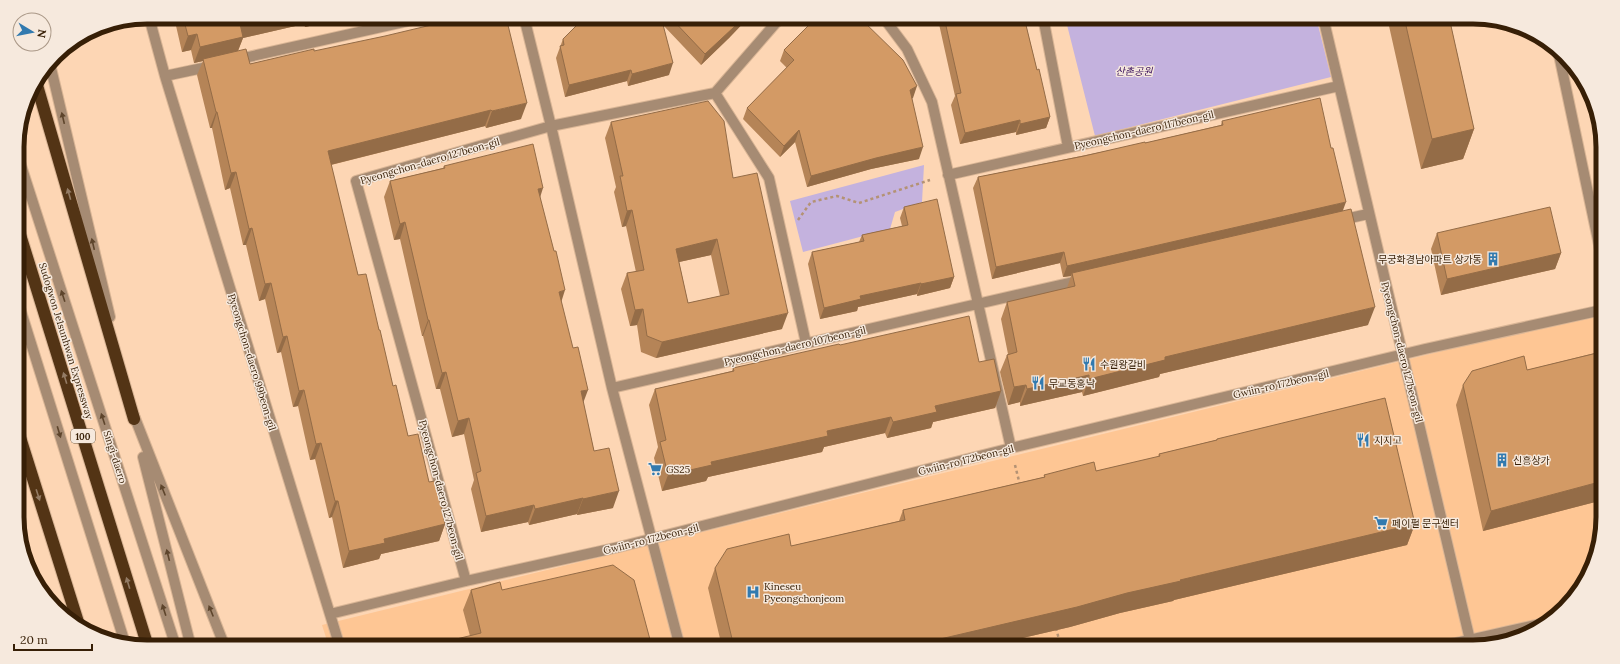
<svg xmlns="http://www.w3.org/2000/svg" width="1620" height="664" font-family="Lora,'Noto Sans KR',serif">
  <rect width="100%" height="100%" fill="#fdd6b4"/>
  <!-- built -->
  <path fill="#fec694" d="M 1602,312 L 1603,517 L 1593,566 L 1576,596 L 1545,625 L 1481,647 L 329,647 L 322,625 Z"/>
  <!-- green -->
  <path fill="#c4b2de" d="M 1065,17 L 1316,17 L 1331,77 L 1095,136 Z
    M 924,165 L 922,202 L 895,212 L 890,229 L 803,252 L 790,201 Z"/>
  <g fill="none" stroke-linecap="round" stroke-linejoin="round">
    <!-- minor casing -->
    <g stroke="#d9b595" stroke-width="12">
      <path id="minor" d="M 149,17 L 165,76 L 340,647
        M 524,17 L 551,126 L 612,388 L 680,647
        M 883,17 L 907,49 L 932,102 L 1011,448
        M 1043,17 L 1068,147
        M 1323,17 C 1371,225 1422,432 1470,640
        M 1559,55 L 1602,259
        M 235,60 L 426,17
        M 50,64 L 110,317
        M 165,76 L 212,66
        M 715,93 L 769,178 L 806,343
        M 17,153 L 176,647
        M 948,175 L 1339,86
        M 1341,220 L 1368,214
        M 18,302 L 125,643
        M 612,388 L 1082,280
        M 133,413 L 225,647
        M 143,457 L 191,647
        M 466,581 L 356,181 L 551,126 L 715,93 L 781,17
        M 330,614 L 466,581 L 619,547 L 1011,448 L 1425,349 L 1602,310
        M 1438,647 L 1549,622"/>
    </g>
    <!-- highway casing -->
    <g stroke="#d9b595" stroke-width="14">
      <path id="highway" d="M 36,82 L 134,419
        M 17,225 L 148,647
        M 18,431 L 78,622"/>
    </g>
    <!-- path -->
    <path stroke="#b49274" stroke-width="2.5" stroke-dasharray="3 3" stroke-linecap="butt" d="M 798,220 L 811,202 L 837,196 L 859,203 L 930,180
      M 1015,465 L 1020,485
      M 1056,628 L 1061,647"/>
    <!-- minor -->
    <use href="#minor" stroke="#a68b73" stroke-width="10"/>
    <!-- highway -->
    <use href="#highway" stroke="#533415" stroke-width="12"/>
  </g>
  <!-- wall -->
  <path fill="#b58457" fill-rule="evenodd" d="M 174,17 L 341,17 L 340,19 L 305,27 L 304,24 L 243,38 L 238,51 L 250,64 L 314,51 L 521,119 L 486,128 L 485,126 L 331,165 L 358,275 L 379,330 L 393,386 L 408,436 L 429,482 L 445,524 L 439,541 L 381,554 L 379,559 L 343,568 L 332,517 L 329,518 L 315,459 L 310,460 L 298,406 L 293,407 L 281,352 L 277,353 L 265,299 L 259,301 L 246,245 L 243,245 L 230,188 L 225,190 L 212,128 L 210,128 L 197,75 L 203,61 L 194,63 L 191,50 L 182,52 Z
    M 585,17 L 749,17 L 729,38 L 701,65 L 663,25 L 669,75 L 628,86 L 627,81 L 565,97 L 556,58 L 563,39 Z
    M 813,17 L 859,17 L 913,98 L 912,98 L 919,159 L 871,169 L 807,187 L 795,142 L 780,157 L 743,119 L 747,108 L 787,68 L 780,61 L 784,50 L 812,22 Z
    M 901,17 L 1024,17 L 1037,70 L 1050,117 L 1046,128 L 1016,135 L 1016,132 L 960,144 L 951,105 L 955,96 L 939,24 L 901,26 Z
    M 1387,17 L 1449,17 L 1474,129 L 1463,159 L 1421,169 Z
    M 1222,121 L 1343,211 L 1368,325 L 1160,374 L 1159,377 L 1083,396 L 1082,392 L 1020,406 L 1020,402 L 1008,405 L 1000,372 L 1007,355 L 1008,354 L 1001,319 L 1007,302 L 1067,288 L 1071,276 L 1063,277 L 1060,263 L 992,279 L 973,188 L 978,177 L 1145,143 L 1221,125 Z
    M 611,122 L 733,178 L 782,329 L 656,358 L 641,352 L 637,325 L 630,326 L 621,289 L 627,273 L 636,272 L 626,226 L 622,227 L 614,192 L 616,187 L 605,138 ZM 711,255 L 720,296 L 688,303 L 679,262 Z
    M 444,166 L 540,197 L 561,301 L 583,403 L 594,451 L 613,508 L 577,515 L 577,514 L 529,525 L 528,522 L 481,532 L 471,489 L 474,480 L 464,434 L 452,437 L 440,389 L 436,389 L 423,336 L 422,336 L 400,239 L 394,240 L 384,197 L 390,181 L 443,168 Z
    M 904,207 L 954,277 L 950,288 L 917,296 L 917,294 L 858,307 L 857,311 L 820,319 L 808,264 L 812,252 L 859,242 L 862,235 L 902,226 L 900,218 Z
    M 1437,233 L 1561,253 L 1555,269 L 1441,295 L 1431,249 Z
    M 840,345 L 979,362 L 1001,391 L 995,408 L 933,422 L 931,428 L 887,438 L 885,433 L 824,447 L 822,452 L 708,477 L 706,481 L 662,491 L 654,458 L 658,447 L 649,405 L 655,389 L 732,371 L 733,368 Z
    M 1603,348 L 1603,500 L 1483,531 L 1456,405 L 1463,385 L 1527,370 L 1595,353 L 1597,349 Z
    M 1217,439 L 1415,524 L 1407,545 L 1174,600 L 1173,601 L 1120,613 L 1070,627 L 984,647 L 722,647 L 708,588 L 715,568 L 791,546 L 899,521 L 903,510 L 1044,477 L 1044,475 L 1096,471 L 1158,457 L 1159,454 L 1216,440 Z
    M 471,590 L 502,590 L 652,647 L 470,636 L 463,610 Z"/>
  <!-- shaded-wall -->
  <path fill="#946c47" d="M 270,17 L 307,17 L 304,24 L 243,38 L 237,53 L 203,59 L 203,61 L 194,63 L 200,47 L 240,24 Z
    M 309,17 L 341,17 L 340,19 L 305,27 Z
    M 743,17 L 749,17 L 729,38 L 701,65 L 705,54 Z
    M 904,17 L 941,17 L 939,24 L 901,26 Z
    M 197,34 L 191,50 L 182,52 L 188,36 Z
    M 673,63 L 669,75 L 628,86 L 632,74 Z
    M 631,70 L 627,81 L 565,97 L 569,85 Z
    M 917,86 L 913,98 L 906,102 L 910,90 Z
    M 527,103 L 521,119 L 486,128 L 492,111 Z
    M 491,110 L 485,126 L 322,167 L 328,151 Z
    M 216,112 L 217,112 L 212,128 L 210,128 Z
    M 1050,117 L 1046,128 L 1016,135 L 1020,124 Z
    M 1020,120 L 1016,132 L 960,144 L 965,133 Z
    M 1474,129 L 1463,159 L 1421,169 L 1432,139 Z
    M 799,130 L 795,142 L 780,157 L 784,146 Z
    M 923,147 L 919,159 L 871,169 L 807,187 L 811,176 L 876,158 Z
    M 236,172 L 230,188 L 225,190 L 231,173 Z
    M 543,188 L 538,204 L 538,189 Z
    M 1346,202 L 1342,213 L 1072,273 L 1071,276 L 1063,277 L 1067,266 Z
    M 632,210 L 626,226 L 622,227 L 627,211 Z
    M 405,222 L 400,239 L 394,240 L 400,224 Z
    M 252,228 L 246,245 L 243,245 L 249,229 Z
    M 717,239 L 711,255 L 670,264 L 676,249 Z
    M 1064,252 L 1060,263 L 992,279 L 996,267 Z
    M 1561,253 L 1555,269 L 1441,295 L 1447,279 Z
    M 954,277 L 950,288 L 917,296 L 921,284 Z
    M 271,283 L 265,299 L 259,301 L 265,284 Z
    M 921,283 L 917,294 L 858,307 L 857,311 L 820,319 L 824,308 L 860,296 Z
    M 565,290 L 560,306 L 559,292 Z
    M 1375,307 L 1368,325 L 1160,374 L 1159,377 L 1083,396 L 1089,379 L 1165,357 Z
    M 643,309 L 637,325 L 630,326 L 635,310 Z
    M 788,313 L 782,329 L 656,358 L 662,342 Z
    M 428,320 L 429,320 L 423,336 L 422,336 Z
    M 287,336 L 281,352 L 277,353 L 283,337 Z
    M 446,372 L 440,389 L 436,389 L 442,373 Z
    M 1089,375 L 1082,392 L 1020,406 L 1027,389 Z
    M 1026,385 L 1020,402 L 1008,405 L 1014,387 Z
    M 304,390 L 298,406 L 293,407 L 299,391 Z
    M 588,390 L 582,406 L 581,391 Z
    M 1001,391 L 995,408 L 933,422 L 931,428 L 887,438 L 893,422 L 935,406 Z
    M 891,417 L 885,433 L 824,447 L 822,452 L 708,477 L 706,481 L 662,491 L 668,475 L 711,462 L 827,431 Z
    M 469,418 L 464,434 L 452,437 L 458,421 Z
    M 321,443 L 315,459 L 310,460 L 316,444 Z
    M 1603,481 L 1603,500 L 1483,531 L 1491,511 Z
    M 619,491 L 613,508 L 577,515 L 583,499 Z
    M 583,498 L 577,514 L 529,525 L 535,509 Z
    M 335,501 L 338,501 L 332,517 L 329,518 Z
    M 534,505 L 528,522 L 481,532 L 486,516 Z
    M 445,524 L 439,541 L 381,554 L 379,559 L 343,568 L 349,551 L 384,539 Z
    M 1415,524 L 1407,545 L 1174,600 L 1173,601 L 1120,613 L 1070,627 L 984,647 L 906,647 L 1180,580 Z"/>
  <!-- building -->
  <path fill="#d39a65" stroke="#946c47" fill-rule="evenodd" d="M 183,17 L 270,17 L 240,24 L 243,37 L 200,47 L 197,34 L 188,36 Z
    M 465,17 L 506,17 L 527,103 L 492,111 L 491,110 L 328,151 L 358,275 L 366,274 L 379,330 L 380,330 L 393,386 L 396,385 L 408,436 L 418,434 L 429,482 L 435,481 L 445,524 L 384,539 L 385,543 L 349,551 L 338,501 L 335,501 L 321,443 L 316,444 L 304,390 L 299,391 L 287,336 L 283,337 L 271,283 L 265,284 L 252,228 L 249,229 L 236,172 L 231,173 L 217,112 L 216,112 L 203,59 L 246,49 L 250,64 L 314,49 L 314,51 L 385,36 Z
    M 585,17 L 661,17 L 673,63 L 632,74 L 631,70 L 569,85 L 560,46 L 564,45 L 563,39 Z
    M 670,17 L 743,17 L 734,27 L 705,54 Z
    M 815,17 L 859,17 L 903,60 L 917,86 L 910,90 L 923,147 L 876,158 L 811,176 L 799,130 L 784,146 L 747,108 L 794,60 L 784,50 L 816,18 Z
    M 944,17 L 1024,17 L 1037,70 L 1039,69 L 1050,117 L 1020,124 L 1020,120 L 965,133 L 956,94 L 961,93 Z
    M 1404,17 L 1449,17 L 1474,129 L 1432,139 Z
    M 1320,98 L 1331,148 L 1333,148 L 1346,202 L 1067,266 L 1064,252 L 996,267 L 978,177 L 1084,156 L 1145,142 L 1145,143 L 1223,125 L 1222,121 Z
    M 708,101 L 724,121 L 733,178 L 757,173 L 788,313 L 662,342 L 647,336 L 643,309 L 635,310 L 627,273 L 644,270 L 632,210 L 627,211 L 620,176 L 623,176 L 611,122 ZM 717,239 L 729,294 L 688,303 L 676,249 Z
    M 533,144 L 543,188 L 538,189 L 554,251 L 556,251 L 565,290 L 559,292 L 573,348 L 578,347 L 588,390 L 581,391 L 594,451 L 609,448 L 619,491 L 583,499 L 583,498 L 535,509 L 534,505 L 486,516 L 476,473 L 481,471 L 469,418 L 458,421 L 446,372 L 442,373 L 429,320 L 428,320 L 405,222 L 400,224 L 390,181 L 445,168 L 444,166 Z
    M 937,199 L 954,277 L 921,284 L 921,283 L 860,296 L 861,299 L 824,308 L 812,252 L 864,241 L 862,235 L 908,225 L 904,207 Z
    M 1550,207 L 1561,253 L 1447,279 L 1437,233 Z
    M 1351,209 L 1375,307 L 1165,357 L 1165,360 L 1089,379 L 1089,375 L 1027,389 L 1026,385 L 1014,387 L 1007,355 L 1017,352 L 1007,302 L 1075,286 L 1072,273 Z
    M 969,316 L 979,362 L 994,359 L 1001,391 L 935,406 L 937,412 L 893,422 L 891,417 L 827,431 L 828,436 L 711,462 L 712,465 L 668,475 L 660,442 L 666,440 L 655,389 L 734,371 L 733,368 L 839,344 L 840,345 Z
    M 1603,348 L 1603,481 L 1491,511 L 1463,385 L 1472,371 L 1524,356 L 1527,370 L 1597,353 L 1597,349 Z
    M 1385,398 L 1415,524 L 1180,580 L 1181,581 L 1127,593 L 1077,607 L 906,647 L 734,647 L 715,568 L 727,549 L 789,534 L 791,546 L 905,520 L 903,510 L 1045,477 L 1044,475 L 1094,462 L 1096,471 L 1160,456 L 1159,454 L 1217,440 L 1217,439 Z
    M 613,565 L 634,580 L 652,647 L 424,647 L 481,633 L 471,590 L 500,582 L 502,590 Z"/>
  <!-- one-way arrows -->
  <defs><path id="oneway-solid" d="M-6-.8H1V-3.2L6.5 0L1 3.2V.8H-6Z"/></defs>
  <g fill="#5e452c">
    <use href="#oneway-solid" transform="translate(63 118) rotate(-103)"/>
    <use href="#oneway-solid" transform="translate(93 244) rotate(-103)"/>
    <use href="#oneway-solid" transform="translate(63 296) rotate(-108)"/>
    <use href="#oneway-solid" transform="translate(103 419) rotate(-108)"/>
    <use href="#oneway-solid" transform="translate(59 432) rotate(73)"/>
    <use href="#oneway-solid" transform="translate(163 490) rotate(-112)"/>
    <use href="#oneway-solid" transform="translate(168 555) rotate(-104)"/>
    <use href="#oneway-solid" transform="translate(164 610) rotate(-108)"/>
    <use href="#oneway-solid" transform="translate(211 611) rotate(-112)"/>
  </g>
  <g fill="#947c65">
    <use href="#oneway-solid" transform="translate(69 194) rotate(-106)"/>
    <use href="#oneway-solid" transform="translate(65 378) rotate(-107)"/>
    <use href="#oneway-solid" transform="translate(38 495) rotate(72)"/>
    <use href="#oneway-solid" transform="translate(128 583) rotate(-107)"/>
  </g>
  <!-- icons -->
  <defs>
    <g id="building-bare" transform="scale(1.08)"><path d="M-4-6H4V6H1V3H-1V6H-4ZM-2.5-4.3h1.7v1.8h-1.7ZM.8-4.3h1.7v1.8H.8ZM-2.5-1h1.7V.8h-1.7ZM.8-1h1.7V.8H.8Z" fill="#327aaf" stroke="#f6e9dd" stroke-width="2.5" paint-order="stroke"/></g>
    <g id="restaurant-bare" transform="scale(1.08)"><path d="M-5-6h1v4h1v-4h1v4h1v-4h1v5L-1.5 .5V6h-2V.5L-5-1ZM5-6V6H3V1.5H1.5Q1.5-4 5-6Z" fill="#327aaf" stroke="#f6e9dd" stroke-width="2.5" paint-order="stroke"/></g>
    <g id="supermarket-bare" transform="scale(1.08)"><path d="M-6-5.5h2.5l.6 2H6L4.5 2H-2.5L-4.4-4H-6ZM-1.5 3.2a1.3 1.3 0 1 0 .1 0ZM3 3.2a1.3 1.3 0 1 0 .1 0Z" fill="#327aaf" stroke="#f6e9dd" stroke-width="2.5" paint-order="stroke"/></g>
    <g id="hospital-bare" transform="scale(1.08)"><path d="M-5-5h3v3.5h4V-5h3V5h-3V1.5h-4V5h-3Z" fill="#327aaf" stroke="#f6e9dd" stroke-width="2.5" paint-order="stroke"/></g>
  </defs>
  <g fill-rule="evenodd">
    <use href="#building-bare" x="1493" y="259"/>
    <use href="#restaurant-bare" x="1089" y="364"/>
    <use href="#restaurant-bare" x="1038" y="383"/>
    <use href="#restaurant-bare" x="1363" y="440"/>
    <use href="#building-bare" x="1502" y="460"/>
    <use href="#supermarket-bare" x="655" y="469"/>
    <use href="#supermarket-bare" x="1381" y="523"/>
    <use href="#hospital-bare" x="753" y="592"/>
  </g>
  <g text-anchor="middle" dominant-baseline="central" stroke-width="3" stroke-linejoin="round" paint-order="stroke">
    <!-- shield labels -->
    <rect fill="#f6e9dd" stroke="#705c46" stroke-width="1" x="71" y="429" width="24" height="14" rx="3"/>
    <g font-size="9" font-weight="bold" fill="#371f06">
      <text x="83" y="436">100</text>
    </g>
    <!-- park labels -->
    <g font-size="10" font-style="italic" fill="#370d5b" stroke="#f6e9dd">
      <text x="1134" y="71">산촌공원</text>
    </g>
    <!-- street labels -->
    <g font-size="10" fill="#371f06" stroke="#f6e9dd">
      <text transform="translate(1144 130) rotate(-13)">Pyeongchon-daero 117beon-gil</text>
      <text transform="translate(430 161) rotate(-16)">Pyeongchon-daero 127beon-gil</text>
      <text transform="translate(66 341) rotate(73)">Sudogwon Je1sunhwan Expressway</text>
      <text transform="translate(795 346) rotate(-13)">Pyeongchon-daero 107beon-gil</text>
      <text transform="translate(1402 352) rotate(76)">Pyeongchon-daero 127beon-gil</text>
      <text transform="translate(252 362) rotate(73)">Pyeongchon-daero 99beon-gil</text>
      <text transform="translate(1281 384) rotate(-13)">Gwiin-ro 172beon-gil</text>
      <text transform="translate(115 457) rotate(72)">Singi-daero</text>
      <text transform="translate(966 460) rotate(-14)">Gwiin-ro 172beon-gil</text>
      <text transform="translate(441 490) rotate(75)">Pyeongchon-daero 127beon-gil</text>
      <text transform="translate(651 539) rotate(-14)">Gwiin-ro 172beon-gil</text>
    </g>
    <!-- poi labels -->
    <g font-size="10" fill="#371f06" stroke="#f6e9dd" text-anchor="start">
      <text x="1482" y="259" text-anchor="end">무궁화경남아파트 상가동</text>
      <text x="1100" y="364">수원왕갈비</text>
      <text x="1049" y="383">무교동홍낙</text>
      <text x="1374" y="440">지지고</text>
      <text x="1513" y="460">신흥상가</text>
      <text x="666" y="469">GS25</text>
      <text x="1392" y="523">페이펄 문구센터</text>
      <text x="764" y="586">Kineseu<tspan x="764" dy="12">Pyeongchonjeom</tspan></text>
    </g>
  </g>
  <!-- crop -->
  <path d="M0 0H1620V664H0ZM147 24H1473A123 123 0 0 1 1596 147V517A123 123 0 0 1 1473 640H147A123 123 0 0 1 24 517V147A123 123 0 0 1 147 24Z" fill="#f6e9dd" fill-rule="evenodd"/>
  <path fill="none" stroke="#371f06" stroke-width="5" d="M147 24H1473A123 123 0 0 1 1596 147V517A123 123 0 0 1 1473 640H147A123 123 0 0 1 24 517V147A123 123 0 0 1 147 24Z"/>
  <!-- north arrow -->
  <g transform="translate(32 32) rotate(100)"><circle r="19" fill="#f6e9dd" stroke="#aa9887"/>
  <path d="M0-3L7 15L0 10L-7 15Z" fill="#327aaf"/>
  <text y="-6" font-size="11" font-weight="bold" text-anchor="middle" fill="#371f06">N</text>
  </g>
  <!-- scale -->
  <path d="M14 644v6h78v-6" fill="none" stroke="#371f06" stroke-width="2"/>
  <text x="20" y="644" font-size="12" fill="#371f06" stroke="#f6e9dd" stroke-width="3" paint-order="stroke">20 m</text>
</svg>
